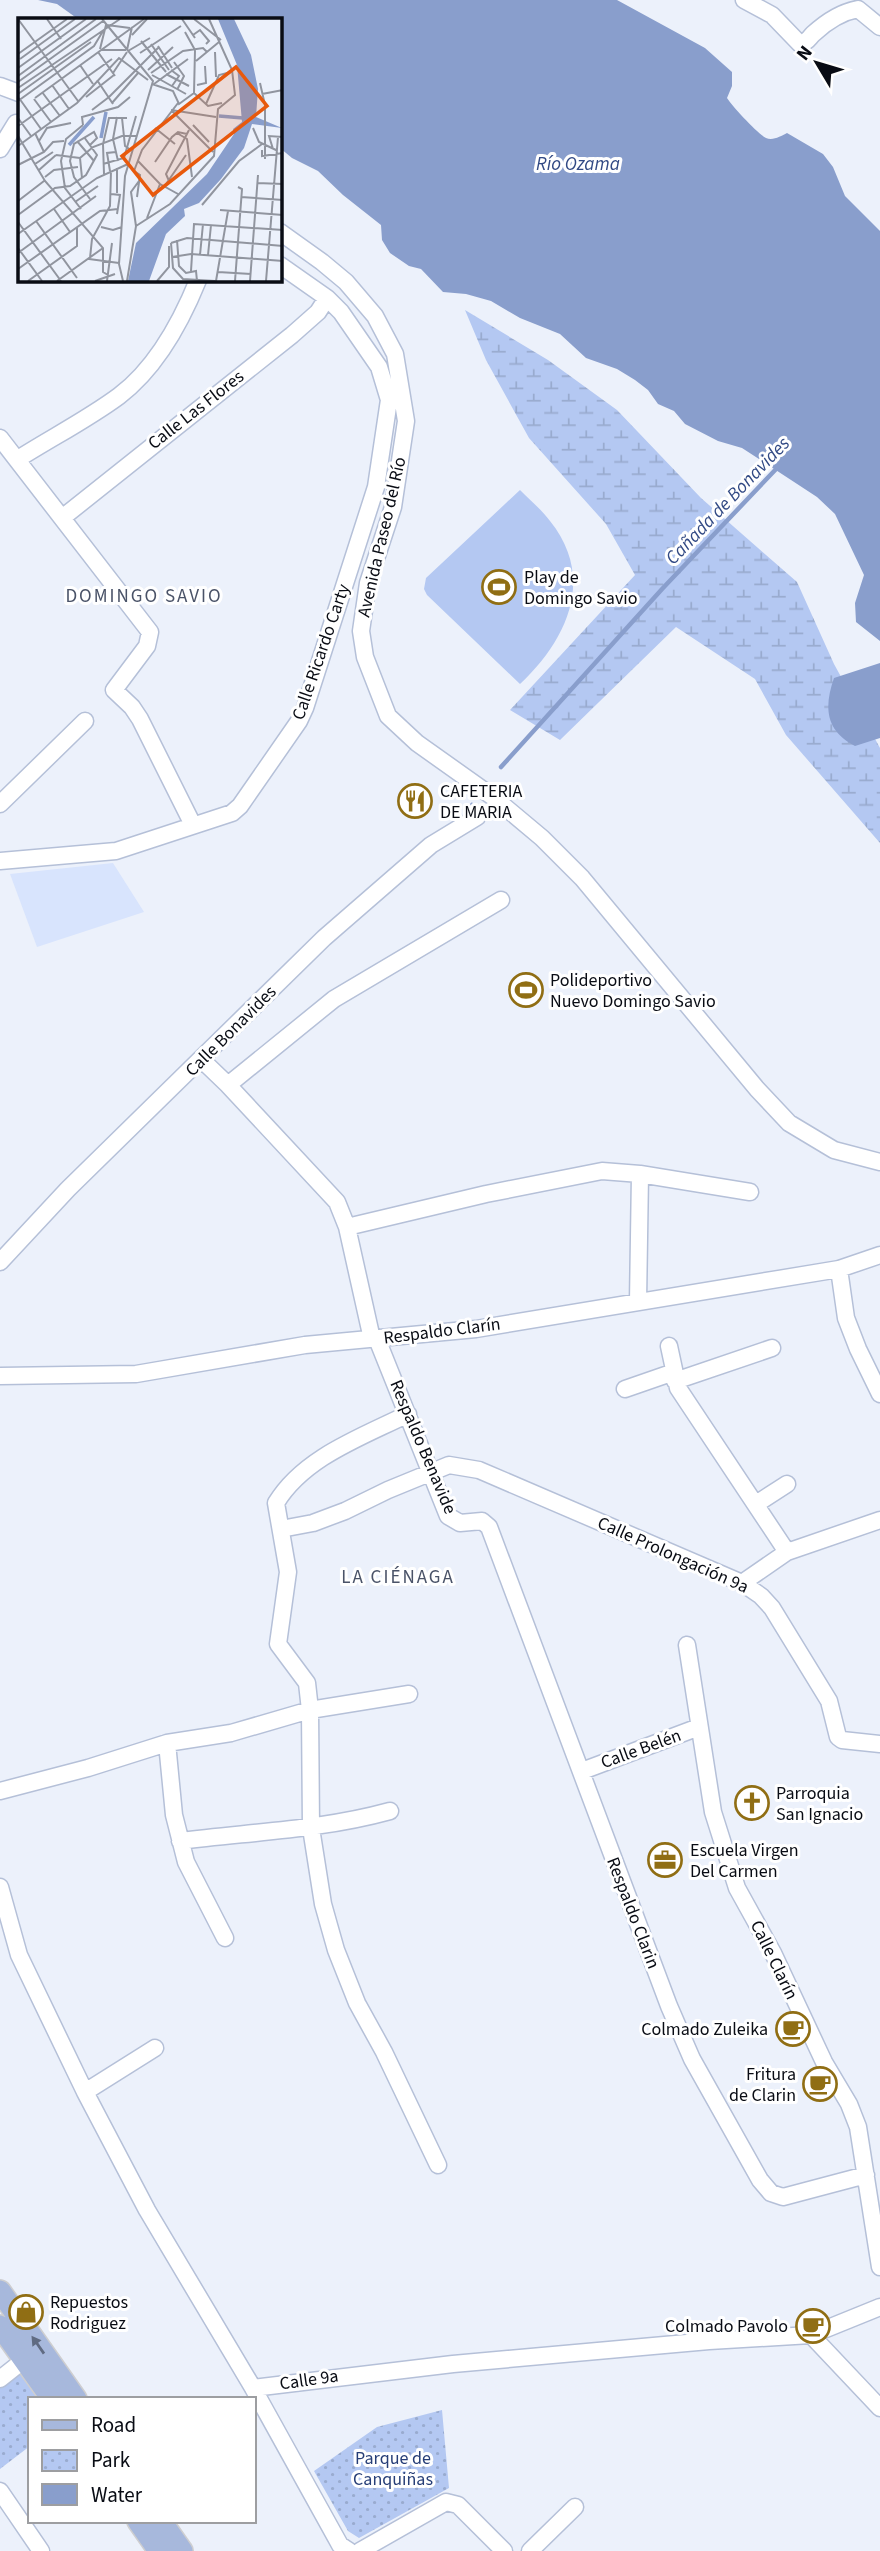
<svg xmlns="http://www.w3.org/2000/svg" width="880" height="2551" font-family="'Source Sans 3',sans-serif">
  <defs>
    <pattern id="wetland-marsh" width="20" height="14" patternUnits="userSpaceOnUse" patternTransform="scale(1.75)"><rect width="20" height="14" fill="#b4c8f2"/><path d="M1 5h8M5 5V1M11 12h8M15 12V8" fill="none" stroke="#99abcf"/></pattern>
    <pattern id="park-dots" width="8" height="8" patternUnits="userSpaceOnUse" patternTransform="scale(1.75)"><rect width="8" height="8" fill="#b4c8f2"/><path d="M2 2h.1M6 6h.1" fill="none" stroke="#99abcf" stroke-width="1.8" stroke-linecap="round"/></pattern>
  </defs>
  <rect width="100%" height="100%" fill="#ecf1fb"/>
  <!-- built -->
  <path fill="#d8e4fd" d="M 113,863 L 144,912 L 37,947 L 10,874 Z"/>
  <!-- green -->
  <path fill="#b4c8f2" d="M 520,490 C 530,500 542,510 550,521 C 596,578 567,640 520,684 L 427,595 L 424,589 L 426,578 Z"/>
  <!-- wetland -->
  <path fill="url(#wetland-marsh)" d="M 465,310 L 548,360 L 617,410 L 701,498 L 797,582 L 834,664 L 880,748 L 880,843 L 786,735 L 755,679 L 676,627 L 560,740 L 510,710 L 635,575 L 606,524 L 529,438 L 486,360 Z"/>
  <!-- park -->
  <path fill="url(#park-dots)" d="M 27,2366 L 47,2399 L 30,2399 L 30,2446 L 0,2469 L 0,2385 Z
    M 442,2410 L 449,2488 L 359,2538 L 348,2531 L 314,2471 L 377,2427 Z"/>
  <!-- water -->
  <path fill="#899ecc" d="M 38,0 L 617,0 L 705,48 L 732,72 L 732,86 L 727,98 C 732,106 758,134 766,138 C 773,141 781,136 787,133 L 823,154 L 833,167 L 845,196 L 880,231 L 880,641 L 856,622 L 855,603 L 864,575 L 835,514 L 817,497 L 742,448 L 718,441 L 685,424 L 674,411 L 658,404 L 648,390 L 635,380 L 617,369 L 586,358 L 560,334 L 520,318 L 491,301 L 466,294 L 443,292 L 421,269 L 409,266 L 390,253 L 382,240 L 381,225 L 343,195 L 318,171 L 292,158 L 280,148 L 280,19 L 78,19 L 57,4 Z
    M 880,663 L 880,738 L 855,746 C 825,730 824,707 834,678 Z"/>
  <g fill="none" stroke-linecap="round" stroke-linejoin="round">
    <!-- stream -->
    <path stroke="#899ecc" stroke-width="4.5" d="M 501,767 L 663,588 L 778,467
      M 466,813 L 472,805"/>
    <!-- minor casing -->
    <g stroke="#b5c0d8" stroke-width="19">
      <path id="minor" d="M 744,0 L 772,15 L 800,44 C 808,42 808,39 813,34 C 826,22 842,12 858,9 L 880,27
        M 0,86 L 19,93
        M 0,149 L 16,123
        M 280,232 L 322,262 L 346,282 L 375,316 L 395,354 L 406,421 L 393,507 L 368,583 L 361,631 L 365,657 L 388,716 L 417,743 L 493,797 L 542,838 L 582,878 L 757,1089 L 789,1123 L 834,1150 L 880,1162
        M 0,438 L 150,632 L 147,646 L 114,690 L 132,707 L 140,719 L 193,825
        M 18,459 C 51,438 88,419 119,396 C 156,368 181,322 198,280
        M 62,518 L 292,335 L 318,312 L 327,298
        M 0,804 L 85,721
        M 0,861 L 116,851 L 232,813 L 240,806 L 299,721 L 305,708 L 376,487 L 389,400 L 379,367 L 341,312 L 327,298 L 280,265
        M 202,1060 L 228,1085 L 334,999 L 501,900
        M 228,1085 L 337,1202 L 347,1227 L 372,1339
        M 347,1227 L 486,1194 L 602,1171 L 640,1174 L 750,1192
        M 0,1262 L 68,1189 L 324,938 L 431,845 L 477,817
        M 839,1269 L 846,1318 L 858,1349 L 880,1394
        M 638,1302 L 640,1174
        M 377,1339 L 448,1516 L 460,1523 L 482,1521 L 489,1527 L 669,2006 L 692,2059 L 760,2180 L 771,2193 L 783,2197 L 866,2175
        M 669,1346 L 678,1388 L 787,1552
        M 0,1376 L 136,1374 L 305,1345 L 476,1329 L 839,1269 L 880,1255
        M 675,1381 L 772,1348
        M 625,1389 L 674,1372
        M 408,1414 C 362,1437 304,1457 276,1503 L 288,1572 L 278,1644 L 307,1683 L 310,1710 L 311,1828 L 323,1904 L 336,1950 L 357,2003 L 384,2052 L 438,2165
        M 756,1504 L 787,1484
        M 281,1529 L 313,1523 L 345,1511 L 388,1490 L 449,1465 L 479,1470 L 742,1583 L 761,1596 L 772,1608 L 829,1701 L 838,1737 L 842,1740 L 880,1744
        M 742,1583 L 787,1552 L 880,1520
        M 687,1645 L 713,1812 L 737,1888 L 773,1953 L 824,2062 L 849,2104 L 858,2127 L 880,2267
        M 167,1743 L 174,1815 L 186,1862 L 225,1938
        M 582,1771 L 699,1727
        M 0,1791 L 88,1768 L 167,1743 L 231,1733 L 310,1710 L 409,1694
        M 180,1841 C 251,1832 321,1830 390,1811
        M 0,1887 L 19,1955 L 85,2092 L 147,2210 L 253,2388 L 340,2545 L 349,2551
        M 85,2092 L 155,2048
        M 811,2335 L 880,2408
        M 0,2379 L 24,2360
        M 253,2388 L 453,2364 L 709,2341 L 811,2335 L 880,2307
        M 0,2491 L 41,2551
        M 360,2551 L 446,2502 L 458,2505 L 504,2551
        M 530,2551 L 575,2507"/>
    </g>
    <!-- major casing -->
    <g stroke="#ceced0" stroke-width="24">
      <path id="major" d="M 0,2291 L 76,2399
        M 0,2326 L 52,2399
        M 138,2521 L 159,2551
        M 161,2521 L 182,2551"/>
    </g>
    <!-- minor -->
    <use href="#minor" stroke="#fff" stroke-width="16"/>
    <!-- major -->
    <use href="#major" stroke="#a7b8dc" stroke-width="21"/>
  </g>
  <!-- one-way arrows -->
  <defs><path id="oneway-solid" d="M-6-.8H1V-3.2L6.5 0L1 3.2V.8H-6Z" transform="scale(1.75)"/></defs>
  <use fill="#606b82" href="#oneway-solid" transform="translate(38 2345) rotate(-125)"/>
  <!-- icons -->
  <defs>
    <g id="stadium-ring" transform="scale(1.75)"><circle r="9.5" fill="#fff" stroke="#906e14" stroke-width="1.5"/><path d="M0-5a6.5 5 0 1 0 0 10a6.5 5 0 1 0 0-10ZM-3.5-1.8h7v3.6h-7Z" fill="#906e14"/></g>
    <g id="restaurant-ring" transform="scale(1.75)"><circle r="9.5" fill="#fff" stroke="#906e14" stroke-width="1.5"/><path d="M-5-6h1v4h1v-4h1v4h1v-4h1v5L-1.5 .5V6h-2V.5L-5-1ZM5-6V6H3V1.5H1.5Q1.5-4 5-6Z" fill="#906e14"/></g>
    <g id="church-ring" transform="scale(1.75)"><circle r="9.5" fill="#fff" stroke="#906e14" stroke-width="1.5"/><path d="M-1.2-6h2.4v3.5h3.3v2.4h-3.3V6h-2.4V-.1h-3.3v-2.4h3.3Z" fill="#906e14"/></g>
    <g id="office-ring" transform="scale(1.75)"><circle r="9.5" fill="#fff" stroke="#906e14" stroke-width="1.5"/><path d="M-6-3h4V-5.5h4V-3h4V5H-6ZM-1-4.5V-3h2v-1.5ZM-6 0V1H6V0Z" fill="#906e14"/></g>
    <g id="cafe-ring" transform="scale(1.75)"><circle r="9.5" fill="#fff" stroke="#906e14" stroke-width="1.5"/><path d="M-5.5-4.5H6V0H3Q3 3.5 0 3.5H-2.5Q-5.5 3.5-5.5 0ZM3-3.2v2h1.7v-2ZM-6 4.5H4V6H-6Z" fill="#906e14"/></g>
    <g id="shop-ring" transform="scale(1.75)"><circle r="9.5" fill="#fff" stroke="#906e14" stroke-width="1.5"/><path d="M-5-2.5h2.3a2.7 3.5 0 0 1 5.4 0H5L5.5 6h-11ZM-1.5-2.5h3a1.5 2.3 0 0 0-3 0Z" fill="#906e14"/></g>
  </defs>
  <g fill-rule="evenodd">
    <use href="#stadium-ring" x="499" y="587"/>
    <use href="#restaurant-ring" x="415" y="801"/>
    <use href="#stadium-ring" x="526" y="990"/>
    <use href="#church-ring" x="752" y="1803"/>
    <use href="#office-ring" x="665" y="1860"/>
    <use href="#cafe-ring" x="793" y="2029"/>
    <use href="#cafe-ring" x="820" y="2084"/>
    <use href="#shop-ring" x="26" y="2312"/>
    <use href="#cafe-ring" x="813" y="2326"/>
  </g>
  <g text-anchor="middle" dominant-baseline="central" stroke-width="6" stroke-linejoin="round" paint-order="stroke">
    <!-- street labels -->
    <g font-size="18" fill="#090c14" stroke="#fff">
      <text transform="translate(196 410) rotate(-38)">Calle Las Flores</text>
      <text transform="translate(382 537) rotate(-77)">Avenida Paseo del Río</text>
      <text transform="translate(321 652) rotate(-71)">Calle Ricardo Carty</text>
      <text transform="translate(231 1031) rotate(-45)">Calle Bonavides</text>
      <text transform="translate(442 1331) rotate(-7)">Respaldo Clarín</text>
      <text transform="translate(423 1447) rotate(67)">Respaldo Benavide</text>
      <text transform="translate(673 1555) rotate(24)">Calle Prolongación 9a</text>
      <text transform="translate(641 1749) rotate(-20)">Calle Belén</text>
      <text transform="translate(633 1913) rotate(69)">Respaldo Clarin</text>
      <text transform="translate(774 1960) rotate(64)">Calle Clarín</text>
      <text transform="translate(309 2380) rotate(-8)">Calle 9a</text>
    </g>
    <!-- poi labels -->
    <g font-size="18" fill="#090c14" stroke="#fff" text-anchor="start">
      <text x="524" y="577">Play de<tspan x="524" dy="21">Domingo Savio</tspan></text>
      <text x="440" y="791">CAFETERIA<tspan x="440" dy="21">DE MARIA</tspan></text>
      <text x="550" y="980">Polideportivo<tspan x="550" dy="21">Nuevo Domingo Savio</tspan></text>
      <text x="776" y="1793">Parroquia<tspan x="776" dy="21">San Ignacio</tspan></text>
      <text x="690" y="1850">Escuela Virgen<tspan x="690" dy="21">Del Carmen</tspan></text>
      <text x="768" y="2029" text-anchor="end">Colmado Zuleika</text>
      <text x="796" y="2074" text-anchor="end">Fritura<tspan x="796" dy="21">de Clarin</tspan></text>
      <text x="50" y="2302">Repuestos<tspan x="50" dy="21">Rodriguez</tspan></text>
      <text x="788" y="2326" text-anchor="end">Colmado Pavolo</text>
    </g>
    <!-- park labels -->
    <g font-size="18" fill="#263e77" stroke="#fff">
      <text x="393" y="2458">Parque de<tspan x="393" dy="21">Canquiñas</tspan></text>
    </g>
    <!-- water labels -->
    <g font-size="19" font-style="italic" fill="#314984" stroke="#fff">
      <text x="578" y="164">Río Ozama</text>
      <text transform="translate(728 501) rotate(-46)">Cañada de Bonavides</text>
    </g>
    <!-- neighbourhood labels -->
    <g font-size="19" letter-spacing="2" fill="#4a5368" stroke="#fff">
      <text x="144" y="596">DOMINGO SAVIO</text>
      <text x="398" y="1577">LA CIÉNAGA</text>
    </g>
  </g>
  <!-- overview -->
  <g transform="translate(18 18)">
    <rect width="264" height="264" fill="#ecf1fb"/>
    <path d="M 200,1 L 216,1 L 233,37 L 240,71 L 238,99 L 264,110 L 234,106 L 226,130 L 203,161 L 181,185 L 166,191 L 167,198 L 148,216 L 131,263 L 110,263 L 118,225 L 189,156 L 216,116 L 215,111 L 224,104 L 219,47 Z" fill="#899ecc"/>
    <path fill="none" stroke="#899ecc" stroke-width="3.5" d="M 201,98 L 225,100M 83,120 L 88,94M 51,127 L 76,99"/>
    <path fill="none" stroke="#91959f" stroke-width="2" d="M 0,1 L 60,83M 29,1 L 43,21M 84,1 L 135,63 L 107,158 L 101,246 L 105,263M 164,1 L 177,20M 176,1 L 203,22M 89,7 L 112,10M 167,14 L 177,32 L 176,75M 114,17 L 129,1M 175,17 L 182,12 L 191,23 L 188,26M 123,23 L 148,54M 133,26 L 151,52M 140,28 L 154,50M 82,31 L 88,7M 83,32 L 108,32M 109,32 L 114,9M 110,33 L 132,20M 80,34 L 97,58M 197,34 L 198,59M 122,35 L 163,8M 0,36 L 49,1M 2,41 L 57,1M 178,43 L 201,24M 156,44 L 166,58 L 159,72M 62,47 L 75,66M 0,50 L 68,1M 130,52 L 155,29M 153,52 L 161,58 L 154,68M 95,55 L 109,34M 133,55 L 165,33 L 185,30 L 189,34M 148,56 L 171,68M 134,57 L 168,76M 0,58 L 78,1M 79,62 L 95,86M 0,64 L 85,3M 242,65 L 247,87 L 247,141M 134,66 L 155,73 L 161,86 L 176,75M 136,66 L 170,41M 34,67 L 51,91M 179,67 L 188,65 L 187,48M 0,70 L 102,1M 24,74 L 42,98M 176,75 L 190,88 L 204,85M 0,76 L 73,24M 244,76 L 265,72M 68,79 L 96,57M 91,79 L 141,29M 1,80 L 23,111M 17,80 L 126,1M 16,81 L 33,104M 0,83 L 76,28 L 85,13M 94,85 L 120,55M 188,86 L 201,57 L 213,54M 74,92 L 91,79M 153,92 L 198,99M 154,93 L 195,134M 99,99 L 95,121 L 100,143M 0,100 L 13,118M 104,100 L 107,128 L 113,132M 65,107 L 64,99 L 100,89 L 112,79M 175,107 L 191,124M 0,108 L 94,41M 137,110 L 157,126M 235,110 L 241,124 L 258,132M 17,115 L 26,134M 159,115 L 169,121 L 174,159M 0,118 L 27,163 L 85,230 L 85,254 L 90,257M 21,123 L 29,110 L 53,105M 59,123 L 76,143M 72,127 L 79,120 L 76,114 L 56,126 L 52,143 L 56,159 L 72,181M 0,128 L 59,85 L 101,40 L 130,62M 255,131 L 251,118 L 265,119M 244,132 L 244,138 L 265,135M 38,137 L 62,140M 120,143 L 142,166 L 160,176M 137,144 L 154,119 L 160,114 L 169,116M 17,146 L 35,134M 85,146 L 106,140 L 118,98M 0,147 L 26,134 L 35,124 L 46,123M 21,152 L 38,137M 92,153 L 89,135 L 98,134M 86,156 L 85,126 L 91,100 L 109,100M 27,159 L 36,152 L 60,149M 64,160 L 62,140 L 75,129 L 104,118 L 119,118M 151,163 L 148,156 L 171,112M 239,165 L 265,166M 146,169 L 168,137M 99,175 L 99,150M 93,176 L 102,177 L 99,196M 119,179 L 122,157 L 116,153 L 124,132 L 160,85M 223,179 L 265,182M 0,183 L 26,163M 57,184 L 80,168M 184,187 L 221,143 L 244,126M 36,191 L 52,214M 63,191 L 47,170 L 43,143 L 48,121 L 65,107M 202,192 L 265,197M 0,197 L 37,170 L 52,168 L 68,157 L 79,137 L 66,119M 129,200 L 142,166M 18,203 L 59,260M 0,204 L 43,263M 118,208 L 113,174 L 121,163M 83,209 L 95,212 L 104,209M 0,216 L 79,160 L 110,146M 159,222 L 161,248 L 168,255 L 178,253 L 179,263M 153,225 L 169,220 L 265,228M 153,225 L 155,250 L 165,261 L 197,263M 0,230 L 24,263M 0,235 L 78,178M 182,237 L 185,206M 190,237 L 193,207M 154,239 L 173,236 L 265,243M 72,240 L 74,221 L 92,188 L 93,153M 71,241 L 101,245M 0,251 L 82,193 L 100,191M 173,253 L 176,206 L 265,212M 200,254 L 233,256M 10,263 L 59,228 L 59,209M 39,263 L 85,230M 77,263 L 97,256M 89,263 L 94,225M 109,263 L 118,208 L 152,186 L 196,138 L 200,91 L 217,77 L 214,52 L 191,1M 139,263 L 151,249 L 151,228M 198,263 L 210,193M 217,263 L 224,171 L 220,169M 232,263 L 240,157M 248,263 L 260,119"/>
    <path fill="#e8590c" fill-opacity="0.15" stroke="#e8590c" stroke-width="3.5" d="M 218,49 L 249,88 L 135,177 L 104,138 Z"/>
    <rect width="264" height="264" fill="none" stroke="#090c14" stroke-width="3.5"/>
  </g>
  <!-- legend -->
  <rect x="28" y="2397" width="228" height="126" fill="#ffffff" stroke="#9d9ea1" stroke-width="2"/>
  <rect x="42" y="2420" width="35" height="10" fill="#a7b8dc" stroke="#9d9ea1" stroke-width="2"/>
  <text x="91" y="2432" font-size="21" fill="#090c14">Road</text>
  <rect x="42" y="2450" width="35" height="21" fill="url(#park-dots)" stroke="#9d9ea1" stroke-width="2"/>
  <text x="91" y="2467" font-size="21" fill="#090c14">Park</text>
  <rect x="42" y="2484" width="35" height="21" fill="#899ecc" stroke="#9d9ea1" stroke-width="2"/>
  <text x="91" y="2502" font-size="21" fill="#090c14">Water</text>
  <!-- north arrow -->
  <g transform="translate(817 63) rotate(308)" stroke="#ffffff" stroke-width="5" paint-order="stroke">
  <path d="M0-5L12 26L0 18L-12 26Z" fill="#090c14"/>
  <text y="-10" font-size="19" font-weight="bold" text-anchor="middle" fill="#090c14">N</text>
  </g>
</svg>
